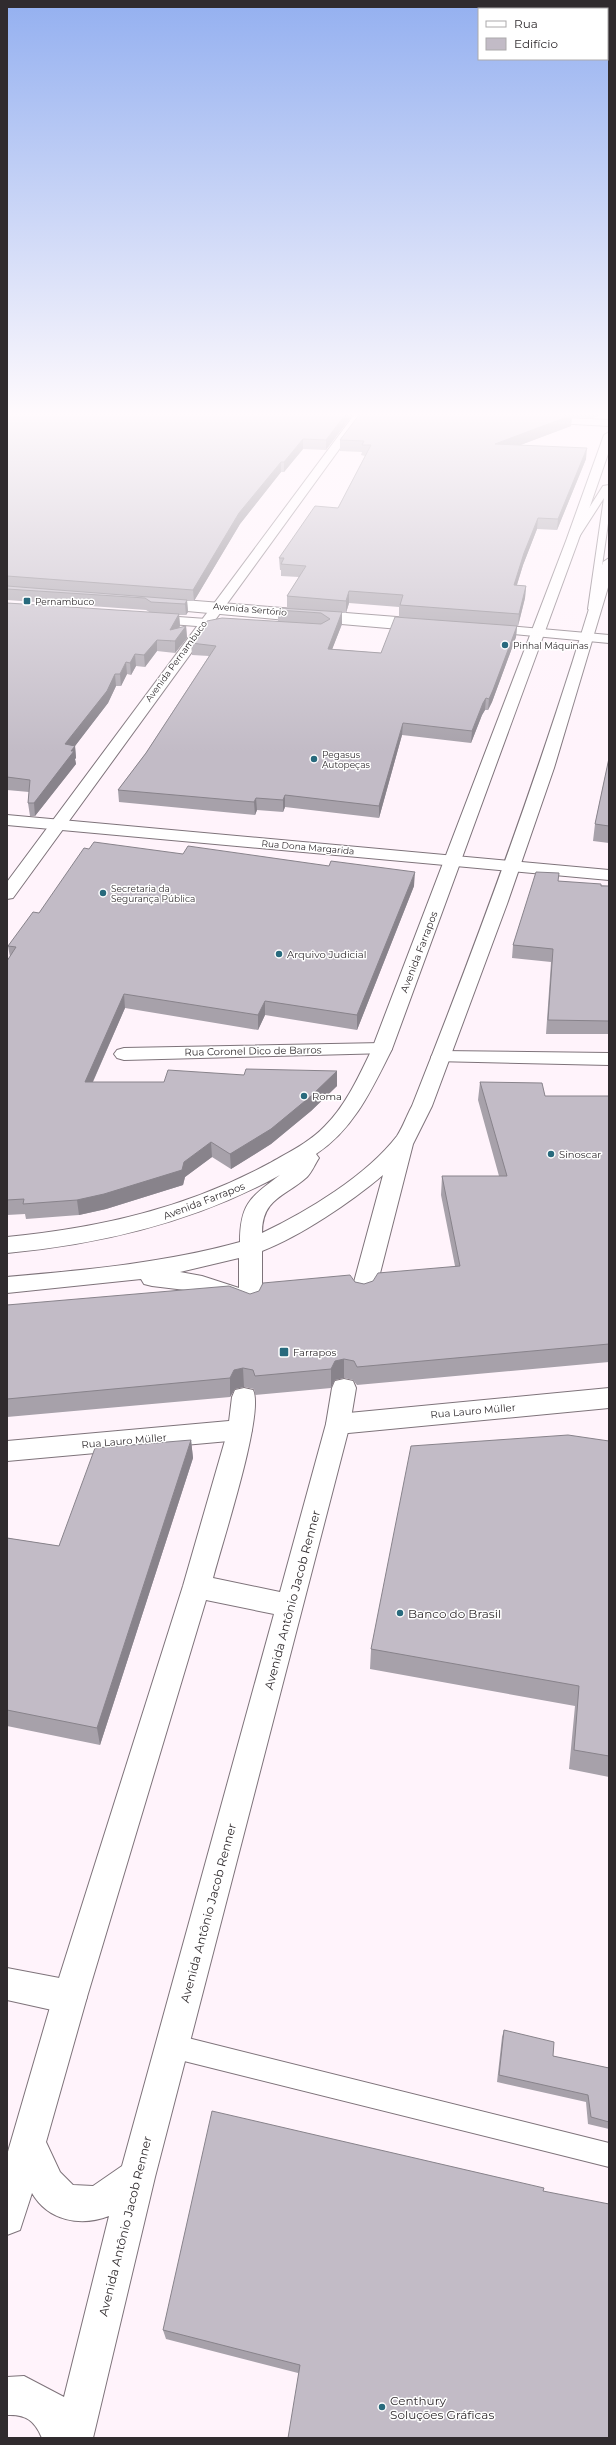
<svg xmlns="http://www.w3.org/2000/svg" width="616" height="2445" font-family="Montserrat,sans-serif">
  <rect width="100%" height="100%" fill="#fff3fb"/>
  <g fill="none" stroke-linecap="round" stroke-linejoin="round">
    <!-- service casing -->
    <g stroke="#7e737a" stroke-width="2">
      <path id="service" d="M 609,485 L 609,516 L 596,609 L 592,612 L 588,609 L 604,498 L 577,540 L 570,538 L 603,486 Z
        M 168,604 L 297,615 L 302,618 L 297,621 L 165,609 L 164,607 Z
        M 321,617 L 411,624 L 416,627 L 411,630 L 318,622 L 318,618 Z
        M 172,2034 L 609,2143 L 609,2167 L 172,2058 L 164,2054 L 160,2046 L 164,2038 Z"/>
    </g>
    <!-- minor casing -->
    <g stroke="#7e737a" stroke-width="2">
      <path id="minor" d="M 312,411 L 388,411 L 390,413 L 385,416 L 317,414 Z
        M 542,417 L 609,420 L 609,426 L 538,422 L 537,420 Z
        M 382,1043 L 389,1045 L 392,1049 L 389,1053 L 124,1060 L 117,1058 L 114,1054 L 117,1050 L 124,1048 Z
        M 441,1051 L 609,1053 L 609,1065 L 434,1061 L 431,1057 L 434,1053 Z
        M 240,1420 L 249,1423 L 252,1430 L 249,1437 L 240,1440 L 7,1461 L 7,1441 Z
        M 7,1968 L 70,1980 L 82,1985 L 87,1997 L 82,2009 L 70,2014 L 7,2000 Z"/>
    </g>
    <!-- tertiary casing -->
    <g stroke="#7e737a" stroke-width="2">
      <path id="tertiary" d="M 357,411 L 367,411 L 13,898 L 7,899 L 7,882 Z
        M 609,1388 L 609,1408 L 338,1434 L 329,1431 L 326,1424 L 329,1417 L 338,1414 Z"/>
    </g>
    <!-- secondary casing -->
    <g stroke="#7e737a" stroke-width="2">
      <path id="secondary" d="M 609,432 L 609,451 L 578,541 L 392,1049 C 372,1089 354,1129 316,1154 L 319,1158 C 315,1164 312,1172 307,1177 C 285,1197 262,1198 262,1233 C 308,1211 366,1176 397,1136 C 403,1127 407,1115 412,1106 C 483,927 549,747 603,562 L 609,558 L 609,584 L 554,768 L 507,904 L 432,1106 L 413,1144 L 375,1293 L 371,1299 L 363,1301 L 355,1299 L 351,1293 L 383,1175 C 351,1202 301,1236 262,1251 L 262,1303 L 258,1309 L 250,1311 L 202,1292 L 152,1286 L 144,1284 L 141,1279 L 7,1293 L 7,1277 C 85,1270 164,1263 240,1242 C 240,1203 251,1197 280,1175 C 195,1222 103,1244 7,1253 L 7,1237 C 100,1228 187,1208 270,1163 C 289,1152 310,1142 325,1126 C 346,1105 359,1076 372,1049 L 566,541 L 604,435 ZM 239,1258 L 239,1288 L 202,1276 L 180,1272 Z
        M 344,1379 L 353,1381 L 356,1388 L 350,1424 L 155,2177 L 93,2438 L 42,2438 C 35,2421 26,2414 7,2415 L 7,2377 L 24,2376 L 64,2397 L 109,2216 C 81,2227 48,2221 32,2193 L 20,2230 L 7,2235 L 7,2155 L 53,1997 L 183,1586 L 228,1430 L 232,1397 L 235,1390 L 244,1388 L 253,1390 C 265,1413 221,1546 213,1578 L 280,1592 L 326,1424 L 332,1388 L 335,1381 ZM 206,1600 L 274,1614 L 122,2166 L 93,2186 L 73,2185 L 60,2172 L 46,2142 L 87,1997 Z"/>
    </g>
    <!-- primary casing -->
    <g stroke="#7e737a" stroke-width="2">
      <path id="primary" d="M 158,598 L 422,619 L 429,623 L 422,627 L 153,605 L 151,602 Z
        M 150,615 L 235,621 L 242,625 L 235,629 L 145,622 L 143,619 L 145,616 Z
        M 487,624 L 609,635 L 609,643 L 482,631 L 480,628 Z
        M 7,815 L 609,870 L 609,880 L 7,825 Z"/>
    </g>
    <!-- service -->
    <use href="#service" fill="#fff" fill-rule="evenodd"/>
    <!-- minor -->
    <use href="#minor" fill="#fff" fill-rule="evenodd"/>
    <!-- tertiary -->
    <use href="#tertiary" fill="#fff" fill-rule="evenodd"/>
    <!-- secondary -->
    <use href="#secondary" fill="#fff" fill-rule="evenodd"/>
    <!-- primary -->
    <use href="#primary" fill="#fff" fill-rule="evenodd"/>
  </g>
  <!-- wall -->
  <path fill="#a7a1aa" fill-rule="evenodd" d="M 7,411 L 351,411 L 351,417 L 326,450 L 303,449 L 284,472 L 281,472 L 240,524 L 194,601 L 187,601 L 188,612 L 186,615 L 179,615 L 180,626 L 178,628 L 186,626 L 187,638 L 175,653 L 157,651 L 145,667 L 136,666 L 131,675 L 127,674 L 121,686 L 116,686 L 108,703 L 75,746 L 76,758 L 75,759 L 76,764 L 35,816 L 30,816 L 28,803 L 29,792 L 7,790 L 7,603 L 151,613 L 146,610 L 7,600 Z
    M 362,411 L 604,411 L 602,414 L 593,418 L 572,417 L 571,426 L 520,445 L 586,459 L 557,530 L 537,529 L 523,565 L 517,585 L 526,586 L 525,598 L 518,626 L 517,626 L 516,637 L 492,702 L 488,710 L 485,710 L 482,715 L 471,743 L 402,735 L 379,818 L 285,807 L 283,812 L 257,810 L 255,815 L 119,802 L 118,790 L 146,753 L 209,656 L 192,655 L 191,643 L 278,621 L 278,610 L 287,608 L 287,596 L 299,577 L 281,576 L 281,570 L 280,570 L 279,558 L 338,508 L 365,456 L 361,455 L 362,452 L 340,451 L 340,440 ZM 349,603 L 399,607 L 399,617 L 381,653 L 332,649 L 342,624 L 342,613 L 346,613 Z
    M 609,758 L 609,843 L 593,841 L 595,824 Z
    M 89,849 L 414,886 L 357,1030 L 265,1015 L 258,1030 L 125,1008 L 93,1082 L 164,1082 L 244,1075 L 337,1071 L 337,1086 L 311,1111 L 271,1144 L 231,1169 L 212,1157 L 185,1177 L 183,1185 L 106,1209 L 79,1215 L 26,1219 L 25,1214 L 7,1215 L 7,961 L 10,957 L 8,946 L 39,913 Z
    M 558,881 L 609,886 L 609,1034 L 546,1034 L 551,962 L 512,958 L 513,945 Z
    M 480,1082 L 545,1096 L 609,1096 L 609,1362 L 357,1385 L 353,1380 L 344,1378 L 335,1380 L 331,1388 L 255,1395 L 254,1389 L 244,1387 L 235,1389 L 230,1397 L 7,1417 L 7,1305 L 250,1294 L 355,1282 L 364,1284 L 455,1266 L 441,1195 L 442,1176 L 499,1176 L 478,1100 Z
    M 191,1440 L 193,1458 L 100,1745 L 7,1726 L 7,1538 L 59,1546 Z
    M 609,1441 L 609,1777 L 569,1769 L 575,1706 L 370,1669 L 371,1649 Z
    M 504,2030 L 553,2056 L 609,2068 L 609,2129 L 588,2124 L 586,2102 L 497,2082 L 502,2037 Z
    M 544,2188 L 298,2373 L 166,2339 L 163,2330 Z"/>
  <!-- shaded-wall -->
  <path fill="#88838b" d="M 348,411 L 351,411 L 351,417 L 326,450 L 326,440 Z
    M 594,411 L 604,411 L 602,414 L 593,418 Z
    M 572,415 L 571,426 L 494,455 L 495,444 Z
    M 303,439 L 303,449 L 284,472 L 284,462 Z
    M 587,448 L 586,459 L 557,530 L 558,519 Z
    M 281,462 L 281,472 L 240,524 L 194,601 L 193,590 L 239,513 Z
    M 538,518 L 537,529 L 523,565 L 513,597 L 514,585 L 524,553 Z
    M 526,586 L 525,598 L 518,626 L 519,614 Z
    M 349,591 L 349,603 L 346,613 L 346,601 Z
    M 187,600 L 188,612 L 186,615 L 185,604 Z
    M 342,612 L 342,624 L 328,660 L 328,649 Z
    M 179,614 L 180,626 L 170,642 L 170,630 Z
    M 186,626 L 187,638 L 175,653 L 175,641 Z
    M 517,626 L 516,637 L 492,702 L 488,710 L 489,699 Z
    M 157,640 L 157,651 L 145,667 L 144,655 Z
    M 135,654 L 136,666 L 131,675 L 130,663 Z
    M 126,662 L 127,674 L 121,686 L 120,674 Z
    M 115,674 L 116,686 L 108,703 L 75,746 L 76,758 L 75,759 L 76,764 L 35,816 L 34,803 L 65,744 Z
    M 486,698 L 485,710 L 482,715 L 471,743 L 472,731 L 483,703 Z
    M 403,723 L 402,735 L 379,818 L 379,806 Z
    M 285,795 L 285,807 L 283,812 L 283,800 Z
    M 256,798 L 257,810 L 255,815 L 254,802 Z
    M 415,872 L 414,886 L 357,1030 L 357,1015 Z
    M 124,994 L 125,1008 L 86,1097 L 85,1082 Z
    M 265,1001 L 265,1015 L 258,1030 L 258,1015 Z
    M 337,1071 L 337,1086 L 311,1111 L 271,1144 L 231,1169 L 230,1154 Z
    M 211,1142 L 212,1157 L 185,1177 L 183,1185 L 106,1209 L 79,1215 L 77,1200 L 184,1162 Z
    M 344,1359 L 344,1378 L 335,1380 L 331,1388 L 331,1369 L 335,1361 Z
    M 243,1368 L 244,1387 L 235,1389 L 230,1397 L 230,1378 L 234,1370 Z
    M 191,1440 L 193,1458 L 100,1745 L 97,1728 Z"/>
  <!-- building -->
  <path fill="#c2bbc6" stroke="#88838b" d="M 7,411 L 348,411 L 326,440 L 303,439 L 284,462 L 281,462 L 239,513 L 193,590 L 7,576 Z
    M 362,411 L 459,411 L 572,415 L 495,444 L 587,448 L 558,519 L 538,518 L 524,553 L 514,585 L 526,586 L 519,614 L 400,605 L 403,595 L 349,591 L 346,601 L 287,596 L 306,566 L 281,564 L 284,558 L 279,558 L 315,506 L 338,508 L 371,445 L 362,445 L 364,441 L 340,440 Z
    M 7,586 L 187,600 L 185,604 L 151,602 L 145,598 L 7,589 Z
    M 7,603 L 179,614 L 170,630 L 186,626 L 175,641 L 157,640 L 144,655 L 135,654 L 130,663 L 126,662 L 120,674 L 115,674 L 107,691 L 65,744 L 75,746 L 71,751 L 74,751 L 34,803 L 28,803 L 30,780 L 7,777 Z
    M 280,608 L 342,612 L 328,649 L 381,653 L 395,617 L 517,626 L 493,690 L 489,699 L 486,698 L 483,703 L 472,731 L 403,723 L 379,806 L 285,795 L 283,800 L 256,798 L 254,802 L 118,790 L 146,753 L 216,646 L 191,643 L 207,621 L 222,618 L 321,624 L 330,619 L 321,613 L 278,610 Z
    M 609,758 L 609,826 L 595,824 Z
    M 94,842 L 183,854 L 188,846 L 329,866 L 331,861 L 415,872 L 357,1015 L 265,1001 L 258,1015 L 124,994 L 85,1082 L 164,1082 L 168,1070 L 244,1075 L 246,1069 L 337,1071 L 311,1096 L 271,1129 L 230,1154 L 211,1142 L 184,1162 L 182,1170 L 104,1194 L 77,1200 L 23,1204 L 24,1199 L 7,1200 L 7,961 L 16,947 L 8,946 L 33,912 L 39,913 L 84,848 L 89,849 Z
    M 536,872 L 559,873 L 558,881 L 601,884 L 601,886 L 609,886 L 609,1021 L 548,1020 L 553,949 L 513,945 Z
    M 480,1082 L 542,1083 L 545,1096 L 609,1096 L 609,1344 L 357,1367 L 354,1361 L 344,1359 L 335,1361 L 331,1369 L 255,1376 L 253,1370 L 243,1368 L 234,1370 L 230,1378 L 7,1399 L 7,1305 L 229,1286 L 250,1294 L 259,1291 L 263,1283 L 350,1275 L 355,1282 L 364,1284 L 373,1281 L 378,1273 L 460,1266 L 442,1176 L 507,1176 Z
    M 568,1435 L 609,1441 L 609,1756 L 574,1750 L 579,1686 L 371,1649 L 411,1446 Z
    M 191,1440 L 97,1728 L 7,1710 L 7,1538 L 59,1546 L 95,1448 Z
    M 504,2030 L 554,2042 L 553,2056 L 609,2068 L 609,2122 L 591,2117 L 588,2095 L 499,2075 Z
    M 212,2111 L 544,2188 L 543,2191 L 609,2204 L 609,2438 L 288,2438 L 300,2365 L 163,2330 Z"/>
  <!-- sky -->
  <linearGradient id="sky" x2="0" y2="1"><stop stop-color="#94b0f0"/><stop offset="0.55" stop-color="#fffafd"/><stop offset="1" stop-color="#fffafd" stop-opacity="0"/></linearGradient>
  <rect width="616" height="753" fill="url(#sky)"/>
  <!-- markers -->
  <g fill="#286a7d" stroke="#fff" stroke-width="1.5">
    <rect x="23" y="597" width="8" height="8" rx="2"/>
    <circle cx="505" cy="645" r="4"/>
    <circle cx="314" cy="759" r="4"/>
    <circle cx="103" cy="893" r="4"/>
    <circle cx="279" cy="954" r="4"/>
    <circle cx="304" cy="1096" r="4"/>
    <circle cx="551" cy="1154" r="4"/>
    <rect x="279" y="1347" width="10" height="10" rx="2"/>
    <circle cx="400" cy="1613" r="4"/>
    <circle cx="382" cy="2407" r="4"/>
  </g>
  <g text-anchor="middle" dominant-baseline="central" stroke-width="3" stroke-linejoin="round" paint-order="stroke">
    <!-- far-poi labels -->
    <g font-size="9" fill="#302b2e" stroke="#fff" text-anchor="start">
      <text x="35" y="601">Pernambuco</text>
      <text x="513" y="645">Pinhal Máquinas</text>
      <text x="322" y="754">Pegasus<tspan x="322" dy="10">Autopeças</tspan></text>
      <text x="111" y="888">Secretaria da<tspan x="111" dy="10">Segurança Pública</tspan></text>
    </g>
    <!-- far-street labels -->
    <g font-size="9" fill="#302b2e" stroke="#fff">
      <text transform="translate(250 609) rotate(5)">Avenida Sertório</text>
      <text transform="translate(176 661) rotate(-54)">Avenida Pernambuco</text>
      <text transform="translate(308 847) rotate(5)">Rua Dona Margarida</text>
    </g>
    <!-- street labels -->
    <g font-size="10" fill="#302b2e" stroke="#fff">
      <text transform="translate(419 952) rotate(-69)">Avenida Farrapos</text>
      <text transform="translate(253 1051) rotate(-1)">Rua Coronel Dico de Barros</text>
      <text transform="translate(204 1201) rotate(-21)">Avenida Farrapos</text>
      <text transform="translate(473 1411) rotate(-5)">Rua Lauro Müller</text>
      <text transform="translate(124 1441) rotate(-5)">Rua Lauro Müller</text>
    </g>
    <!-- poi labels -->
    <g font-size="10" fill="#302b2e" stroke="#fff" text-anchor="start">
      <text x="287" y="954">Arquivo Judicial</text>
      <text x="312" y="1096">Roma</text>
      <text x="559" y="1154">Sinoscar</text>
      <text x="293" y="1352">Farrapos</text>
    </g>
    <!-- near-street labels -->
    <g font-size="12" fill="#302b2e" stroke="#fff">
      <text transform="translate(292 1600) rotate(-75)">Avenida Antônio Jacob Renner</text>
      <text transform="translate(208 1913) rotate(-75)">Avenida Antônio Jacob Renner</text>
      <text transform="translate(125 2226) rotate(-76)">Avenida Antônio Jacob Renner</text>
    </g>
    <!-- near-poi labels -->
    <g font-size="12" fill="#302b2e" stroke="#fff" text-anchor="start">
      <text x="408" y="1613">Banco do Brasil</text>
      <text x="390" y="2400">Centhury<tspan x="390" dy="14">Soluções Gráficas</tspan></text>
    </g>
  </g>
  <!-- border -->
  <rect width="616" height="2445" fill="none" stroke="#302b2e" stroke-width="16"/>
  <!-- legend -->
  <rect x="478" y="8" width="130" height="52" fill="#ffffff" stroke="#acaaab"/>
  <rect x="486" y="21" width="20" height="6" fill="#ffffff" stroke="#acaaab"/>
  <text x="514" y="28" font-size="12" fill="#302b2e">Rua</text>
  <rect x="486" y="38" width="20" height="12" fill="#c2bbc6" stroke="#acaaab"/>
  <text x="514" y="48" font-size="12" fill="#302b2e">Edifício</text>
</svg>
